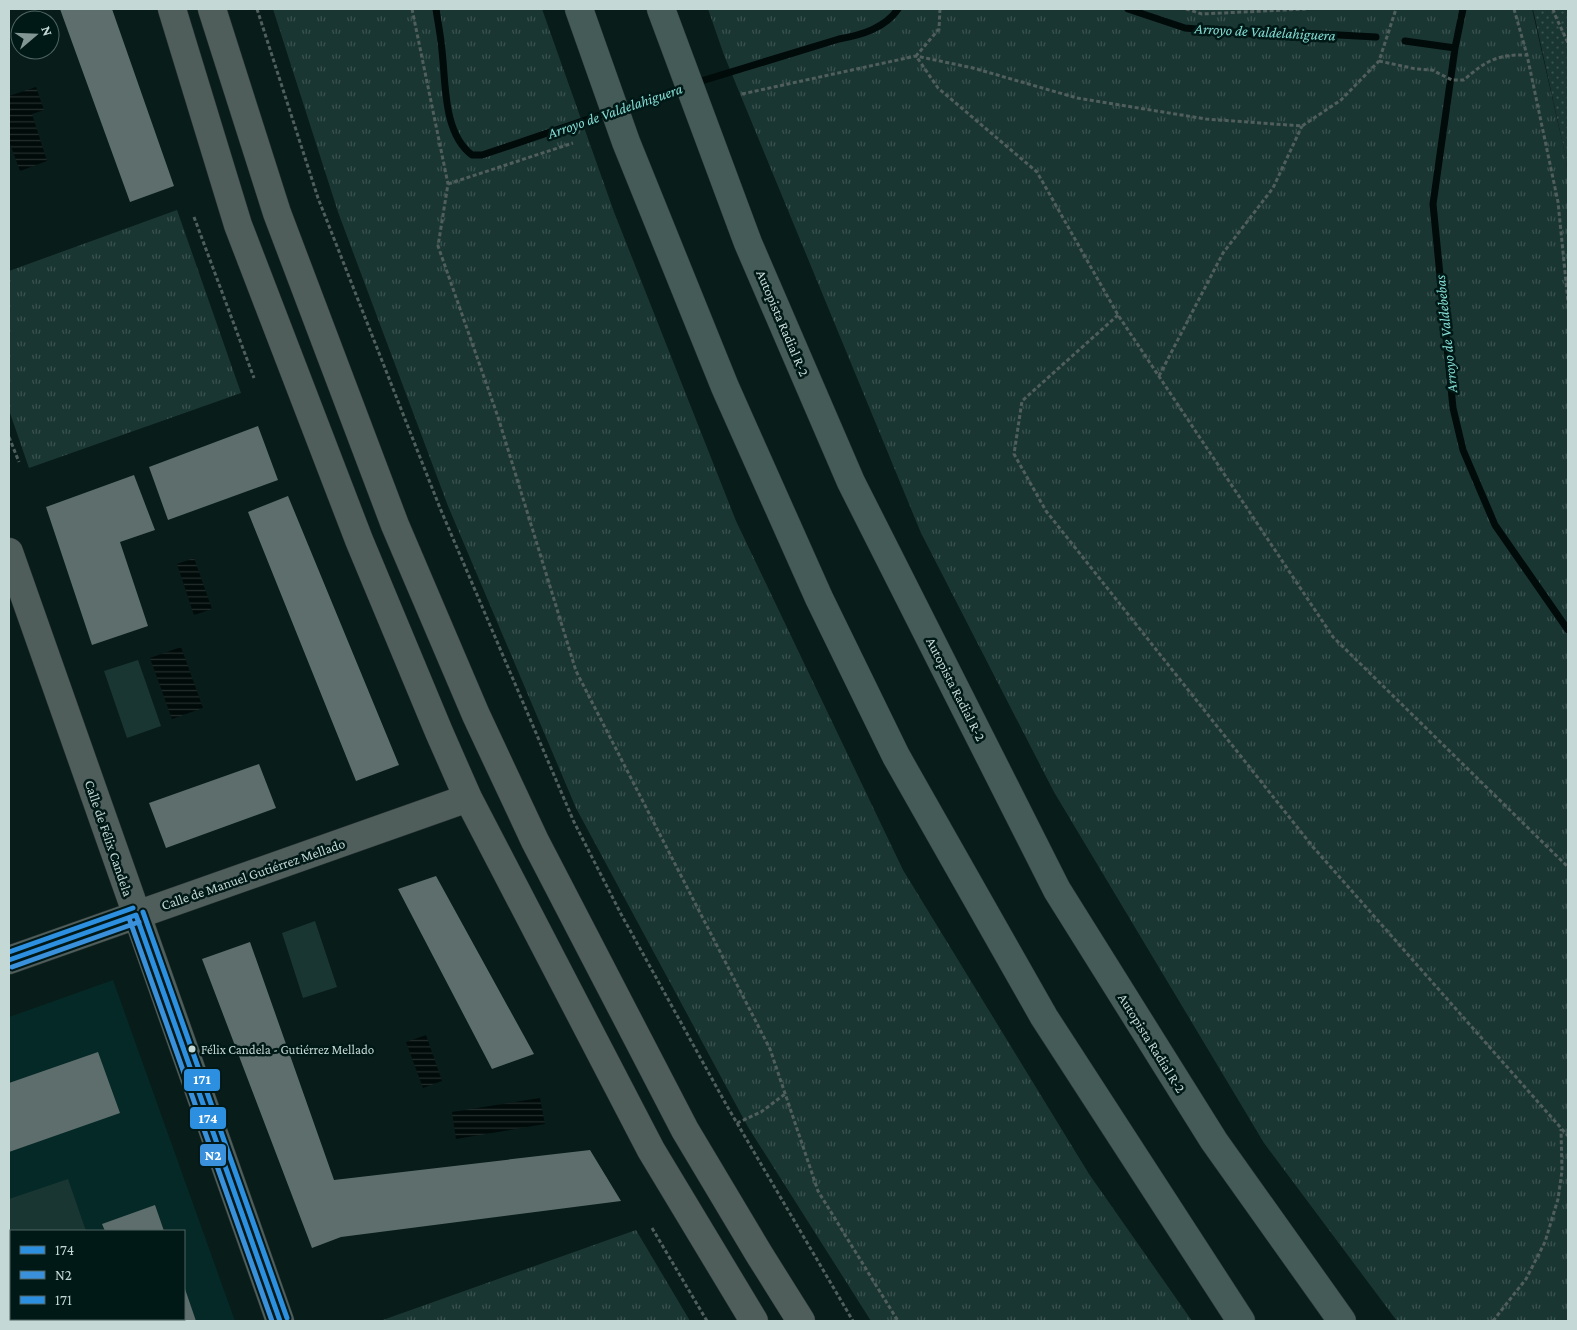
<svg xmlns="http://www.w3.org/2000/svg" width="1577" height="1330" font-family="'Crimson Pro',serif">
  <defs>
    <pattern id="grass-dots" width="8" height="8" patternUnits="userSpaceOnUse" patternTransform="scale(1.25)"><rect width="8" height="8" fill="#1a3633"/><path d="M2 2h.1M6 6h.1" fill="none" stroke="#3a5250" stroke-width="1.8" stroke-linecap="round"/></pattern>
    <pattern id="park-tufts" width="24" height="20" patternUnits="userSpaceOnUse" patternTransform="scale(1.25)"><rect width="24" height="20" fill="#1a3633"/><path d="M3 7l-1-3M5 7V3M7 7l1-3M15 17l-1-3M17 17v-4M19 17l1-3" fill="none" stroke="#3a5250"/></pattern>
    <pattern id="water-rules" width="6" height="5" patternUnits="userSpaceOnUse" patternTransform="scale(1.25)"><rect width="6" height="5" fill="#010b0a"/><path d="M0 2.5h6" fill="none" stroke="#242e2d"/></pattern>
  </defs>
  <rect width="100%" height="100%" fill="#081c1a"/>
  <!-- built -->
  <path fill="#052927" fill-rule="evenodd" d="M 113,980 L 235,1321 L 9,1321 L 9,1017 ZM 11,1231 L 184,1231 L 184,1319 L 11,1319 Z"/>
  <!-- grass -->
  <path fill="url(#grass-dots)" d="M 1533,9 L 1568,9 L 1568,175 L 1565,154 Z"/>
  <!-- park -->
  <path fill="url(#park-tufts)" d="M 273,9 L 542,9 L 614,212 L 736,521 L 903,870 L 1089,1174 L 1192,1321 L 871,1321 L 748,1127 L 576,808 L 448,506 L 338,212 Z
    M 708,9 L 1532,9 L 1565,154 L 1568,175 L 1568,1321 L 1397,1321 L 1264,1143 L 1054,792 L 921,533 L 724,55 Z
    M 177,210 L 241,393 L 29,468 L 9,410 L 9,271 Z
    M 636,1230 L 690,1321 L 380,1321 Z"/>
  <!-- garden -->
  <path fill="#1a3633" d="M 138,660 L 161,726 L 127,738 L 104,671 Z
    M 315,921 L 337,987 L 303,998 L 282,933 Z
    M 68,1179 L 86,1231 L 11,1231 L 11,1319 L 117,1319 L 118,1321 L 9,1321 L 9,1199 Z"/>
  <!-- water -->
  <path fill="url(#water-rules)" d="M 36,87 L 44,110 L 32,114 L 47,161 L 20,171 L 9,141 L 9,96 Z
    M 194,558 L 212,609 L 194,615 L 177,564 Z
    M 181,647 L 203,708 L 172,719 L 150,658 Z
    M 426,1035 L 442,1081 L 423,1088 L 406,1042 Z
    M 540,1098 L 545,1124 L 456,1139 L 452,1112 Z"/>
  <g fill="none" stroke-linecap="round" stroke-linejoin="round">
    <!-- stream -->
    <path stroke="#010b0a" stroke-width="7" d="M 436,9 C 438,23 441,37 442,51 C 446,84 443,133 472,155 L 482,155 L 512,145 L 609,112
      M 1128,9 L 1185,28 L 1253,34 L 1283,32 L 1376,37
      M 1463,9 L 1455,48 L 1433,204 L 1453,408 L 1463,450 L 1495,525 L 1568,630
      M 1405,41 L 1455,48
      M 695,83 L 839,39 C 862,35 885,28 898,9
      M 619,109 L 685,87"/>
  </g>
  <!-- building -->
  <path fill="#5e6e6d" d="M 60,9 L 112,9 L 174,186 L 130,202 Z
    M 258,426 L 278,480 L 168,520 L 149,467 Z
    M 134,475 L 155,530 L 120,542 L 148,626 L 92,645 L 46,507 Z
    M 288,496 L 399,765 L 356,781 L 248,512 Z
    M 259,764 L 276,808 L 166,848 L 149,803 Z
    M 436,876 L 534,1054 L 492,1069 L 398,889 Z
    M 250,942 L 334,1180 L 590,1150 L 621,1201 L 341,1237 L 312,1248 L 202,959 Z
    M 98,1052 L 120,1113 L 9,1152 L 9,1083 Z
    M 155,1205 L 164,1231 L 105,1231 L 102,1224 Z
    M 184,1286 L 196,1321 L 137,1321 L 136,1319 L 184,1319 Z"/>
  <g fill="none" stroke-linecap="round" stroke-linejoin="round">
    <!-- minor casing -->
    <g stroke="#283433" stroke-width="29">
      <path id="minor" d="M 172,9 L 238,225 L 359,540 L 439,732 L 468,798 L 651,1150 L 754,1321
        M 212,9 L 277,213 L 395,525 L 476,715 L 535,841 L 685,1130 L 759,1254 L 801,1321
        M 9,552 L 280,1321
        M 9,960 L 468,798"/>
    </g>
    <!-- highway casing -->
    <g stroke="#283433" stroke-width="29">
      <path id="highway" d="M 579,9 L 626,142 L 725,387 L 819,598 L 896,756 L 1044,1017 L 1241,1321
        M 661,9 L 748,243 L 851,482 L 1057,890 L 1214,1141 L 1342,1321"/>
    </g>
    <!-- path -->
    <path stroke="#505e5c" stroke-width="3" stroke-dasharray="4 2.5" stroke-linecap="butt" d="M 257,9 L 318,198 L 440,508 L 574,822 L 621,914 L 727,1106 L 853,1321
      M 412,9 L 448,184 L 438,246 L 498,417 L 576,671 L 770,1049 L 818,1191 L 898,1321
      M 940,9 L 939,29 L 916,56 L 938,88 L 1037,172 L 1118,315 L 1333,637 L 1568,867
      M 1186,9 L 1202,14 L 1306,9
      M 1514,9 L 1527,55 L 1558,202 L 1568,302
      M 1553,9 L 1555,15 L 1568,43
      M 1379,61 L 1416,69 L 1432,70 L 1452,80 L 1464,80 C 1485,61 1498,54 1527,55
      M 742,94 L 916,56 L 973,68 L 1077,98 L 1206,119 L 1302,126 L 1341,100 L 1379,61 L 1396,9
      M 448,184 L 573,143
      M 194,217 L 254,378
      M 1118,315 L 1022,401 L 1014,454 L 1046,511 L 1313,847 L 1568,1136
      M 1159,376 L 1223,253 L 1273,188 L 1302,126
      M 9,437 L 19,462
      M 737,1123 L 761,1112 L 785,1094
      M 652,1228 L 707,1321
      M 1493,1321 L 1526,1279 L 1545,1242 L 1558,1199 L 1562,1171 L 1561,1129"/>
    <!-- minor -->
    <use href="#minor" stroke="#4f5d5b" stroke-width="28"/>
    <!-- highway -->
    <use href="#highway" stroke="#445b58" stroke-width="28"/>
    <!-- bus-1 casing -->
    <g stroke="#001917" stroke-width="9">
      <path id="bus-1" d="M 136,915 L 280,1321
        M 9,960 L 136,915"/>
    </g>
    <!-- bus-2 casing -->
    <g stroke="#001917" stroke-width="9">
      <path id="bus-2" d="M 129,918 L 272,1321
        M 12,967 L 139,922"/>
    </g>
    <!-- bus-3 casing -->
    <g stroke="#001917" stroke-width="9">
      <path id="bus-3" d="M 143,912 L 287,1318
        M 9,952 L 133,908"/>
    </g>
    <!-- bus-1 -->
    <use href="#bus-1" stroke="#2d8fdf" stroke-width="5"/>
    <!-- bus-2 -->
    <use href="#bus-2" stroke="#3a90db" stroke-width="5"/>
    <!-- bus-3 -->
    <use href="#bus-3" stroke="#2d8fdf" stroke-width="5"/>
  </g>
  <!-- markers -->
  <circle fill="#c4d8d5" stroke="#001917" stroke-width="2" cx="192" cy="1049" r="4.5"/>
  <g text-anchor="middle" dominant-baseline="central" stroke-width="5" stroke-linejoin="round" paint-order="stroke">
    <!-- bus labels -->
    <g font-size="13" fill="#c4d8d5" stroke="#001917" text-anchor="start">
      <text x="201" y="1049">Félix Candela - Gutiérrez Mellado</text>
    </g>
    <!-- street labels -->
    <g font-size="14" fill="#c4d8d5" stroke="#001917">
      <text transform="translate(783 323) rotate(67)">Autopista Radial R-2</text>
      <text transform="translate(956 689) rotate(63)">Autopista Radial R-2</text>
      <text transform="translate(109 838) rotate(71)">Calle de Félix Candela</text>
      <text transform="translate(253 874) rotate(-19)">Calle de Manuel Gutiérrez Mellado</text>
      <text transform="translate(1152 1043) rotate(58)">Autopista Radial R-2</text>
    </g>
    <!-- water labels -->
    <g font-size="15" font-style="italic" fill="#84dcd4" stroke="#001917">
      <text transform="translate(1265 32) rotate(3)">Arroyo de Valdelahiguera</text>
      <text transform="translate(615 111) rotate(-19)">Arroyo de Valdelahiguera</text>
      <text transform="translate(1446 334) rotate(-96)">Arroyo de Valdebebas</text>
    </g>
  </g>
  <g stroke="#001917" stroke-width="2">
    <rect x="183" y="1068" width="38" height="24" rx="5" fill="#2d8fdf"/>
    <rect x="189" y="1106" width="38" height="24" rx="5" fill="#2d8fdf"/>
    <rect x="199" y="1143" width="28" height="24" rx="5" fill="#3a90db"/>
  </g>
  <g font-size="14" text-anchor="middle" font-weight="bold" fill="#fff">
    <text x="202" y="1084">171</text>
    <text x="208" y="1123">174</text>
    <text x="213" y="1160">N2</text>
  </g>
  <!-- border -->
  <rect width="1577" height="1330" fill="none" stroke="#c4d8d5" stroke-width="20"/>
  <!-- legend -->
  <rect x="10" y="1230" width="175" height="90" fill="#001917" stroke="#4e6563"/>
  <rect x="20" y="1246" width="25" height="8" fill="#2d8fdf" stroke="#4e6563"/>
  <text x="55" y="1255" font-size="15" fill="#c4d8d5">174</text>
  <rect x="20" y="1271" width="25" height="8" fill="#3a90db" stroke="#4e6563"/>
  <text x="55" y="1280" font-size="15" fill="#c4d8d5">N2</text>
  <rect x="20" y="1296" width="25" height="8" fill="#2d8fdf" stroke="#4e6563"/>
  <text x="55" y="1305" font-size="15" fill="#c4d8d5">171</text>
  <!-- north arrow -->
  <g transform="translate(35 35) rotate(71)"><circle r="24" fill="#001917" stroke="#4e6563"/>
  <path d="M0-4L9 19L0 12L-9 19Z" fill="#829694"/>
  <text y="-8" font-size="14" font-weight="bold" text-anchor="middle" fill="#c4d8d5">N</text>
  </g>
</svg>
